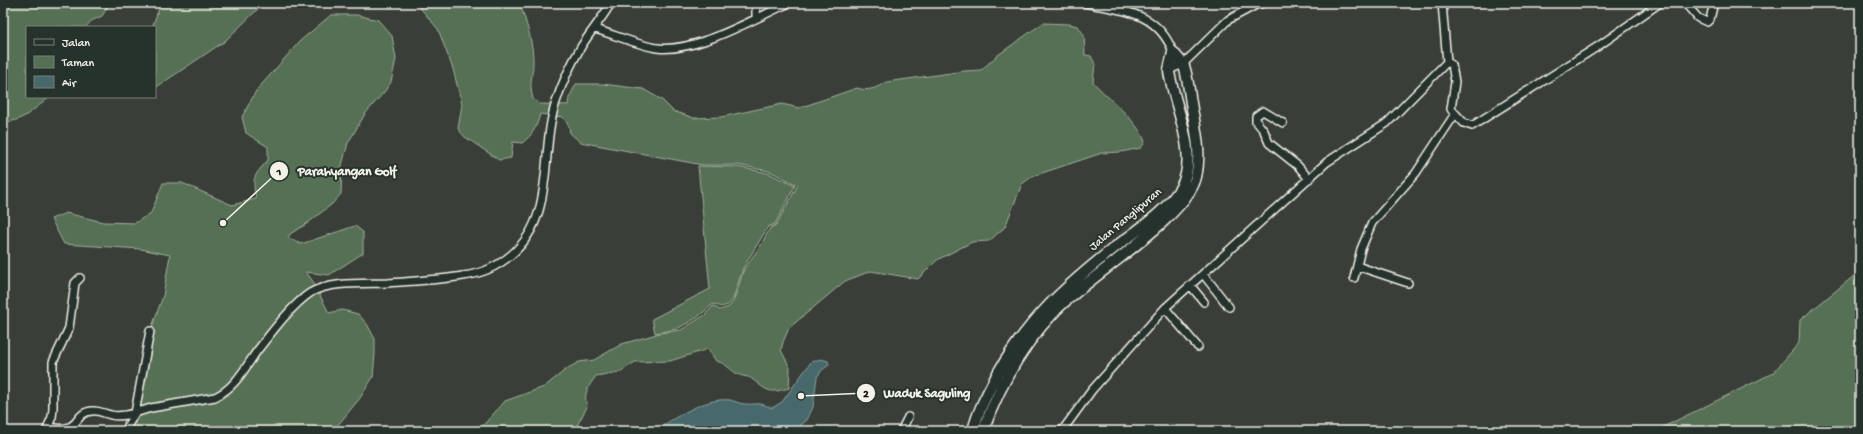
<svg xmlns="http://www.w3.org/2000/svg" width="1863" height="434" font-family="'Gochi Hand',sans-serif">
  <rect width="100%" height="100%" fill="#393f38"/>
  <filter id="ink" filterUnits="userSpaceOnUse"><feTurbulence type="fractalNoise" baseFrequency=".025" numOctaves="2"/><feDisplacementMap in="SourceGraphic" scale="8" xChannelSelector="R" yChannelSelector="G"/><feConvolveMatrix kernelMatrix="1 2 1 2 8 2 1 2 1" color-interpolation-filters="sRGB"/></filter>
  <g filter="url(#ink)">
    <!-- green -->
    <path fill="#556f55" stroke="#a4b09e" d="M 3,3 L 110,3 L 102,16 L 91,21 L 86,27 L 27,27 L 27,97 L 50,97 C 37,106 20,125 3,121 Z
      M 161,3 L 264,3 L 225,41 L 155,88 L 155,27 L 152,27 Z
      M 416,3 L 520,3 C 526,23 534,43 533,65 C 532,80 529,83 533,99 L 539,104 L 568,105 L 569,98 L 576,84 L 602,84 L 643,89 L 662,100 L 673,111 L 694,118 L 721,117 L 782,104 L 799,108 L 857,88 C 868,92 877,88 886,82 L 965,71 L 981,70 L 998,55 L 1043,23 L 1069,24 L 1078,26 L 1084,35 L 1085,55 L 1091,56 L 1095,64 L 1093,82 C 1108,99 1138,120 1145,142 L 1141,148 L 1121,152 L 1102,153 L 1033,176 L 1022,184 L 1005,227 L 989,241 L 972,242 L 937,260 L 918,279 L 871,271 L 845,281 L 789,328 L 783,342 L 781,350 L 790,368 L 789,388 C 768,394 768,391 752,379 C 749,376 744,377 740,375 C 732,373 729,364 716,361 L 708,349 L 670,361 L 635,362 L 620,372 L 596,376 C 588,387 583,393 587,407 L 574,431 L 478,431 L 505,401 L 544,387 L 568,368 L 579,362 L 594,360 L 622,344 L 660,333 L 681,330 L 705,315 L 713,306 L 720,310 L 729,307 L 734,300 L 744,269 L 761,245 L 770,228 L 776,225 L 798,185 L 769,171 L 738,165 L 703,165 L 580,142 L 570,133 L 569,126 L 563,117 L 540,114 C 537,126 533,135 522,143 L 513,142 L 511,158 L 499,160 L 465,137 L 458,129 L 462,104 L 453,69 L 438,29 Z
      M 331,15 L 357,15 L 378,20 L 392,36 L 396,59 L 391,82 L 385,91 L 365,114 L 348,143 L 342,165 L 341,194 L 332,204 L 308,223 L 290,234 L 288,238 L 301,244 L 355,226 L 363,232 L 363,253 L 329,275 L 306,272 L 312,280 L 329,313 L 342,310 L 358,314 L 367,324 L 375,339 L 375,354 L 373,377 L 360,398 L 333,431 L 136,431 L 135,423 L 139,411 L 152,327 L 163,296 L 170,255 L 141,249 L 64,244 L 51,219 L 66,213 L 103,222 L 135,223 L 151,213 L 163,183 L 182,183 L 232,205 L 256,199 C 252,177 253,177 268,160 L 268,147 L 246,133 L 242,117 L 256,91 L 300,41 Z
      M 698,166 L 738,167 L 768,173 L 795,186 L 775,224 L 768,227 L 743,268 L 733,299 L 728,305 L 721,307 L 713,304 L 698,317 L 677,329 L 655,333 L 652,319 L 710,289 Z
      M 1860,271 L 1860,431 L 1655,431 L 1773,373 L 1799,343 L 1800,320 Z"/>
    <!-- water -->
    <path fill="#46696c" stroke="#8c9f9e" d="M 821,359 L 828,361 L 829,365 L 822,370 L 817,377 L 813,407 L 807,420 L 794,431 L 653,431 C 675,419 703,397 730,400 C 735,401 740,404 745,404 C 761,405 755,401 772,408 L 782,402 L 811,362 Z"/>
    <g fill="none" stroke-linecap="round" stroke-linejoin="round">
      <!-- street casing -->
      <g stroke="#f4f1e8" stroke-width="10">
        <path id="street" d="M 1085,3 C 1123,11 1157,11 1173,52
          M 1685,3 L 1698,18 L 1707,22 L 1710,19 L 1714,3
          M 756,18 L 756,3
          M 595,29 C 612,34 641,46 657,48 C 696,53 753,19 789,3
          M 1447,62 L 1452,65 L 1455,82 L 1451,109 L 1464,123 L 1472,126 L 1597,47 L 1660,3
          M 1169,70 L 1183,64 L 1228,20 L 1256,5 L 1264,3
          M 1283,123 L 1263,111 L 1256,116 L 1256,121 L 1264,131 L 1269,143 L 1298,166 L 1309,179
          M 1357,266 L 1408,283
          M 1203,274 L 1229,307
          M 1354,278 L 1361,249 L 1372,223 L 1416,173 L 1455,114
          M 1190,285 L 1204,302
          M 1165,308 L 1198,347
          M 48,427 C 84,434 71,413 92,411 C 99,410 105,414 111,415 C 119,417 127,415 135,413 L 150,331
          M 46,431 L 52,417 L 53,409 L 53,362 L 69,328 L 75,283 L 80,278
          M 128,431 L 128,425 L 135,413 L 151,408 L 215,397 C 235,388 245,368 257,351 C 271,333 292,305 310,293 C 329,281 366,284 388,283 C 413,281 438,280 463,276 C 481,274 498,266 511,255 C 557,216 539,153 556,102 C 562,83 571,64 581,47 C 590,32 602,19 611,3
          M 901,431 L 908,417
          M 1062,431 L 1092,390 L 1165,308 L 1327,162 L 1387,123 L 1447,62 L 1442,3"/>
      </g>
      <!-- secondary casing -->
      <g stroke="#f4f1e8" stroke-width="13">
        <path id="secondary" d="M 973,431 C 978,410 988,392 998,373 C 1029,319 1066,286 1114,248 C 1137,230 1166,213 1181,187 C 1197,159 1180,119 1173,90 C 1172,84 1169,76 1169,70 C 1170,64 1172,58 1173,52
          M 983,431 C 999,386 1023,344 1056,310 C 1089,276 1186,218 1196,177 C 1201,156 1197,136 1193,114 C 1190,102 1188,73 1183,64 C 1180,60 1176,56 1173,52"/>
      </g>
      <!-- street -->
      <use href="#street" stroke="#26332d" stroke-width="7"/>
      <!-- secondary -->
      <use href="#secondary" stroke="#26332d" stroke-width="10"/>
    </g>
  </g>
  <g text-anchor="middle" dominant-baseline="central" stroke-width="4" stroke-linejoin="round" paint-order="stroke">
    <!-- street labels -->
    <g font-size="12" fill="#f4f1e8" stroke="#26332d">
      <text transform="translate(1126 220) rotate(-40)">Jalan Panglipuran</text>
    </g>
  </g>
  <!-- callouts -->
  <path fill="none" stroke="#f4f1e8" stroke-width="1.5" d="M223 223L279 171M801 396L866 393"/>
  <g fill="#f4f1e8" stroke="#26332d" stroke-width="1.5">
    <circle cx="223" cy="223" r="4"/>
    <circle cx="801" cy="396" r="4"/>
    <circle cx="279" cy="171" r="10"/>
    <circle cx="866" cy="393" r="10"/>
  </g>
  <g font-size="12" text-anchor="middle" font-weight="bold" fill="#111">
    <text x="279" y="175">1</text>
    <text x="866" y="397">2</text>
  </g>
  <g font-size="13" text-anchor="middle" font-weight="bold" fill="#f4f1e8" stroke="#26332d" stroke-width="4" stroke-linejoin="round" paint-order="stroke">
    <text x="347" y="175">Parahyangan Golf</text>
    <text x="927" y="397">Waduk Saguling</text>
  </g>
  <!-- margin -->
  <rect width="1863" height="434" fill="none" stroke="#26332d" stroke-width="16"/>
  <rect x="8" y="8" width="1847" height="418" fill="none" stroke="#f4f1e8" stroke-width="1.5" filter="url(#ink)"/>
  <!-- legend -->
  <rect x="26" y="26" width="130" height="72" fill="#26332d" stroke="#787f78"/>
  <rect x="34" y="39" width="20" height="6" fill="#26332d" stroke="#787f78"/>
  <text x="62" y="46" font-size="12" fill="#f4f1e8">Jalan</text>
  <rect x="34" y="56" width="20" height="12" fill="#556f55" stroke="#787f78"/>
  <text x="62" y="66" font-size="12" fill="#f4f1e8">Taman</text>
  <rect x="34" y="76" width="20" height="12" fill="#46696c" stroke="#787f78"/>
  <text x="62" y="86" font-size="12" fill="#f4f1e8">Air</text>
</svg>
